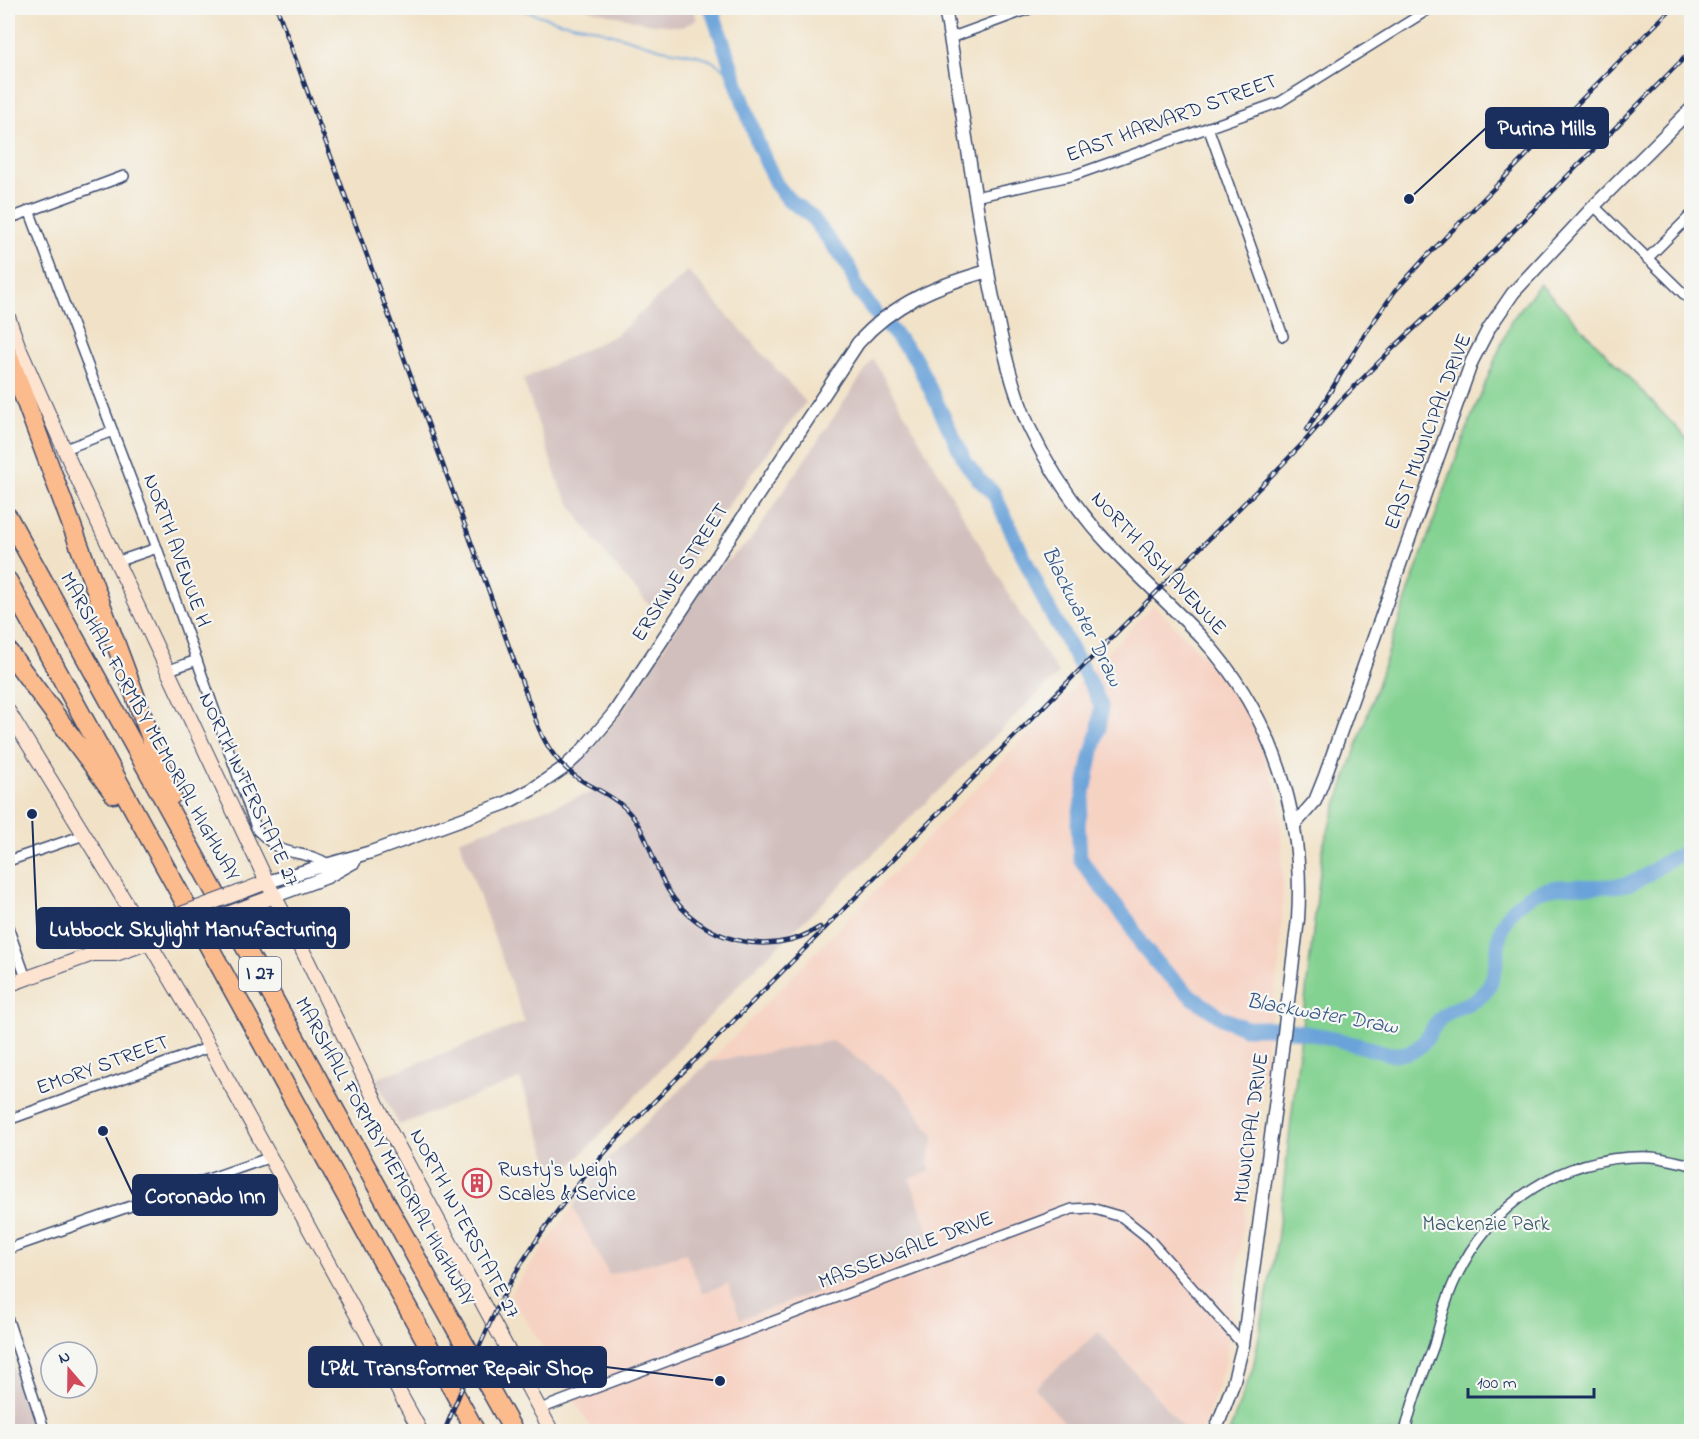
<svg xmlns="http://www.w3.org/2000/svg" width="1699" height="1439" font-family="'Indie Flower',sans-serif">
  <rect width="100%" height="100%" fill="#f6f6f2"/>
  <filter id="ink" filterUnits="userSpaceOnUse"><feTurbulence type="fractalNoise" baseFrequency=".0167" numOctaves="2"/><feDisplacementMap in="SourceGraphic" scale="12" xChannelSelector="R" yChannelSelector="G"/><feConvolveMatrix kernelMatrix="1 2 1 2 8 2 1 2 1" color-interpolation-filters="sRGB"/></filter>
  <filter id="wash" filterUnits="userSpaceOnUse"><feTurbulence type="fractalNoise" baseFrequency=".008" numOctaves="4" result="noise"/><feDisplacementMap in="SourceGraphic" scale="24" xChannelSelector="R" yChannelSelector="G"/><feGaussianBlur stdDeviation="1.35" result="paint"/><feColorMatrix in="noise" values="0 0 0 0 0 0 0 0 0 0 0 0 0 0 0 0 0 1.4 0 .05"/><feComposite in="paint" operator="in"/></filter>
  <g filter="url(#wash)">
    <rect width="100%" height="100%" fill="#f1e2c7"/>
    <!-- built -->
    <path fill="#f6d2c3" d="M 1154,605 L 1217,670 L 1253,723 L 1280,800 L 1283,888 L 1280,957 L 1265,1053 L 1226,1360 L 1206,1421 L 1201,1431 L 1187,1431 L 1099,1332 L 1034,1388 L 1072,1431 L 593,1431 L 510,1294 L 605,1162 L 709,1062 Z"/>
    <!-- industrial -->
    <path fill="#d1bfbd" d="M 583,8 L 692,8 L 697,19 L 683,27 L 646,23 Z
      M 688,271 L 806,402 L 721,515 L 656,613 L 609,559 L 583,524 L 560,487 L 523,379 L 616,335 Z
      M 873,359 L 1020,614 L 1059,674 L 747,976 L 569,1168 L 550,1162 L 520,1079 L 399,1125 L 376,1079 L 525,1022 L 459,840 L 595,791 L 580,782 L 567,772 L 599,741 L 624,709 L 709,576 L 750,541 Z
      M 833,1041 L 900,1089 L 934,1136 L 928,1163 L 931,1171 L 910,1179 L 935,1248 L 740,1319 L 728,1284 L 702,1293 L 686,1253 L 609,1275 L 573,1207 L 605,1162 L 709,1062 Z
      M 1099,1332 L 1187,1431 L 1072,1431 L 1034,1388 Z
      M 8,1352 L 35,1431 L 8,1431 Z"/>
    <!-- green -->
    <path fill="#83d291" stroke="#4f8078" stroke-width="1.5" d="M 1540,284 L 1691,443 L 1691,1431 L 1229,1432 L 1253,1368 L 1277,1241 L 1323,846 L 1416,570 L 1467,428 L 1511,321 Z"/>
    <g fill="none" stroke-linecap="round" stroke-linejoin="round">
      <!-- stream -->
      <path stroke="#6aa3d9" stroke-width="2" d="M 516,8 L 560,22 L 589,27 L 662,49 L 697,55 L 712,61 L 728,71 L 736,78"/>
      <!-- river -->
      <path stroke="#6aa3d9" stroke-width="15" d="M 711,8 L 758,144 L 776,184 L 789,200 L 811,216 L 848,265 L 858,290 L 877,315
        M 887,325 L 915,358 L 966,463 L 979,480 L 993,492 L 1046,604 L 1094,690 L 1101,706 L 1099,729 L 1090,761 L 1078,823 L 1080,858 L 1088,870 L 1129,922 L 1141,944 L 1160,967 L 1192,997 L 1222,1018 L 1245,1028 L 1278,1028 L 1328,1037 L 1390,1054 C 1398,1054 1409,1054 1416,1049 C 1429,1041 1431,1027 1442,1017 C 1455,1004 1477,1006 1487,989 C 1500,969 1495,947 1502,927 C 1505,918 1514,908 1521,902 C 1550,876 1593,892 1627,884 C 1642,881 1654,869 1667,861 C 1675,857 1683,853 1692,849"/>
    </g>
  </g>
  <g filter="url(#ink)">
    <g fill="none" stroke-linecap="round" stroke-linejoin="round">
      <!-- minor casing -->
      <g stroke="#3b4a6e" stroke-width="12">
        <path id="minor" d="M 950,38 L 1032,8
          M 1208,127 L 1283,336
          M 975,197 L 1075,175 L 1280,102 L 1431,8
          M 1594,206 L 1692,302
          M 29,210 L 157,548 L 257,830 C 264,836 272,845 281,849 C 297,855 313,854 328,864
          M 8,219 L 124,176
          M 1647,259 L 1692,214
          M 65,449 L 113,431
          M 116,562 L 157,548
          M 169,670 L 197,660
          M 8,861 L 84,835
          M 8,927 L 26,978
          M 8,1120 L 210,1047
          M 8,1249 L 271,1157
          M 8,1320 L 45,1432
          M 540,1409 L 1072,1209 L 1091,1208 L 1122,1217 L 1146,1236 L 1243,1345
          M 1405,1432 C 1408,1420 1411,1408 1415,1396 C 1421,1379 1428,1362 1434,1345 C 1440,1323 1445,1301 1455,1280 C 1491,1201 1564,1154 1651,1157 C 1665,1158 1678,1162 1692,1165"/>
      </g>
      <!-- tertiary casing -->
      <g stroke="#3b4a6e" stroke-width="15">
        <path id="tertiary" d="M 945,8 C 961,99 973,191 990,283 C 1000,332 1009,383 1030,429 C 1051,473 1080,514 1113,549 C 1142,580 1174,608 1203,639 C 1273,716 1305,816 1298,919 L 1276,1099 L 1243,1345 L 1233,1384 L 1215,1432
          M 1294,825 L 1315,801 L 1325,776 L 1472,361 L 1489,328 L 1513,293 L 1594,206 L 1692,108
          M 267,882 L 371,852 L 506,803 L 533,789 L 565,767 L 581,752 L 614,713 L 858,343 C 893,303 938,285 988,271
          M 275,896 L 327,877 L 354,862"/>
      </g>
      <!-- secondary casing -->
      <g stroke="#3b4a6e" stroke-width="16">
        <path id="secondary" d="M 8,317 L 19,348 L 74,471 L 267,882 L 298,941 L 390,1131 L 552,1432
          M 8,711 L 114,883 L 192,1015 L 421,1432
          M 238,893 L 267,882
          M 246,907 L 275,896
          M 93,954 L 116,954 L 179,932
          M 8,985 L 93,954 L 107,942 L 181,914"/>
      </g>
      <!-- motorway casing -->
      <g stroke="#3b4a6e" stroke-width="21">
        <path id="motorway" d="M 8,354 L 172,795
          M 8,517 L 433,1288 L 514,1432
          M 8,581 L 476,1432
          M 8,651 L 114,794"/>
      </g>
      <!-- minor -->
      <use href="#minor" stroke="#fff" stroke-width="9"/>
      <!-- tertiary -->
      <use href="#tertiary" stroke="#fff" stroke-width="12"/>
      <!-- secondary -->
      <use href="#secondary" stroke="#fde4d1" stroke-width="14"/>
      <!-- motorway -->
      <use href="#motorway" stroke="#fbbb8d" stroke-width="18"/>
      <!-- rail casing -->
      <g stroke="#1b2f5e" stroke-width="4.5">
        <path id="rail" d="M 277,8 L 536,721 C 545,746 560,768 584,782 C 598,790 613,796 626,809 C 650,834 651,862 668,890 C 699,941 769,960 820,927
          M 1307,430 L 1365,334 L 1395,291 L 1425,258 L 1672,8
          M 444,1432 C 465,1381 485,1329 511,1281 C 540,1230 576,1185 615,1141 L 1273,474 L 1305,441 L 1341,400 L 1390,351 L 1454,291 L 1692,50"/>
      </g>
      <!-- rail -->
      <use href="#rail" stroke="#f6f6f2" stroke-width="2" stroke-dasharray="7" stroke-linecap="butt"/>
      <!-- secondary-bridge casing -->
      <g stroke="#3b4a6e" stroke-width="16" stroke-linecap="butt">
        <path id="secondary-bridge" d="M 181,914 L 238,893
          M 179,932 L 246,907"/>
      </g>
      <!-- secondary-bridge -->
      <use href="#secondary-bridge" stroke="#fde4d1" stroke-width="14"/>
    </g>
  </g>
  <!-- icons -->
  <defs>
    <g id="building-ring" transform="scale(1.5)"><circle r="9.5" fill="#f6f6f2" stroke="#d1495b" stroke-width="1.5"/><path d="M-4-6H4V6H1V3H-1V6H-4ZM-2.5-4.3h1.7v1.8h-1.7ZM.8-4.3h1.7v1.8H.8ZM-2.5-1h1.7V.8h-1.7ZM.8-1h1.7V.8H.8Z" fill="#d1495b"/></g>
  </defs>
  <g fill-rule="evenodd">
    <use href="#building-ring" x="477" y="1183"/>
  </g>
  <g text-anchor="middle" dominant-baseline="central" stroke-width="4.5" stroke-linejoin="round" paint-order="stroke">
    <!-- shield labels -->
    <rect fill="#f6f6f2" stroke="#5d6b8a" stroke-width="1.5" x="239" y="957" width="42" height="34" rx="4.5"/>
    <g font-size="20" font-weight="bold" fill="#1b2f5e">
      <text x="260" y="974">I 27</text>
    </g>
    <!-- street labels -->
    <g font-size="21" fill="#1b2f5e" stroke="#f6f6f2">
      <text transform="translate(1172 119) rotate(-20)">EAST HARVARD STREET</text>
      <text transform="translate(1429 432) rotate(-69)">EAST MUNICIPAL DRIVE</text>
      <text transform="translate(176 551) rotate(70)">NORTH AVENUE H</text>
      <text transform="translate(1158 564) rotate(47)">NORTH ASH AVENUE</text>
      <text transform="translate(681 573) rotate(-57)">ERSKINE STREET</text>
      <text transform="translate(149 727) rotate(61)">MARSHALL FORMBY MEMORIAL HIGHWAY</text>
      <text transform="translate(248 790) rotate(65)">NORTH INTERSTATE 27</text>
      <text transform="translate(103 1066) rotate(-20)">EMORY STREET</text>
      <text transform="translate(1252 1128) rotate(-82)">MUNICIPAL DRIVE</text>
      <text transform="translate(384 1152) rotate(61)">MARSHALL FORMBY MEMORIAL HIGHWAY</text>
      <text transform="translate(464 1224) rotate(62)">NORTH INTERSTATE 27</text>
      <text transform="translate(906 1251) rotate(-21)">MASSENGALE DRIVE</text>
    </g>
    <!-- poi labels -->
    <g font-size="21" fill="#1b2f5e" stroke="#f6f6f2" text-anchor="start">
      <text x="498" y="1171">Rusty's Weigh<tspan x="498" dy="24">Scales &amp; Service</tspan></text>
    </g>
    <!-- park labels -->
    <g font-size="21" fill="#35586b" stroke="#f6f6f2">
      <text x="1486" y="1225">Mackenzie Park</text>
    </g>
    <!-- water labels -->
    <g font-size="22" font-style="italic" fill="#375889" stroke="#f6f6f2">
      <text transform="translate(1081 617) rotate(63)">Blackwater Draw</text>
      <text transform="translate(1322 1015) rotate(10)">Blackwater Draw</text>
    </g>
  </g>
  <!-- callouts -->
  <path fill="none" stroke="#1b2f5e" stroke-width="2" d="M1409 199L1486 128M32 814L37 928M103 1131L133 1195M720 1381L606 1367"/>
  <g fill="#1b2f5e" stroke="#f6f6f2" stroke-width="2">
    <circle cx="1409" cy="199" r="6"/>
    <circle cx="32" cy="814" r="6"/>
    <circle cx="103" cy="1131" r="6"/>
    <circle cx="720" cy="1381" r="6"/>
  </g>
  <g fill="#1b2f5e" stroke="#1b2f5e" stroke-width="2">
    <rect x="1486" y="108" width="122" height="40" rx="6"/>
    <rect x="37" y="908" width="312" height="40" rx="6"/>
    <rect x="133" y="1175" width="144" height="40" rx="6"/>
    <rect x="309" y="1347" width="297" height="40" rx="6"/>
  </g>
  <g font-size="22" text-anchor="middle" font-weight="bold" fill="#fff">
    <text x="1547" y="135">Purina Mills</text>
    <text x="193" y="936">Lubbock Skylight Manufacturing</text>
    <text x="205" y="1203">Coronado Inn</text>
    <text x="457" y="1375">LP&amp;L Transformer Repair Shop</text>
  </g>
  <!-- margin -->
  <rect width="1699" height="1439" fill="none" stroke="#f6f6f2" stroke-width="30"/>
  <!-- north arrow -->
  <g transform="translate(69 1370) rotate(340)"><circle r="28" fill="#f6f6f2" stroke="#9ea6b7" stroke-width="1.5"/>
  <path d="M0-4.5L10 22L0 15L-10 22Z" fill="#d1495b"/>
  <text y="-9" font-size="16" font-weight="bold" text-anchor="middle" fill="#1b2f5e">N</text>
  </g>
  <!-- scale -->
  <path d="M1468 1388v9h126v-9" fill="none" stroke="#1b2f5e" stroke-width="3"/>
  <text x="1477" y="1388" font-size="18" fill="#1b2f5e" stroke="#f6f6f2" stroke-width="4.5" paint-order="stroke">100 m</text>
</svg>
